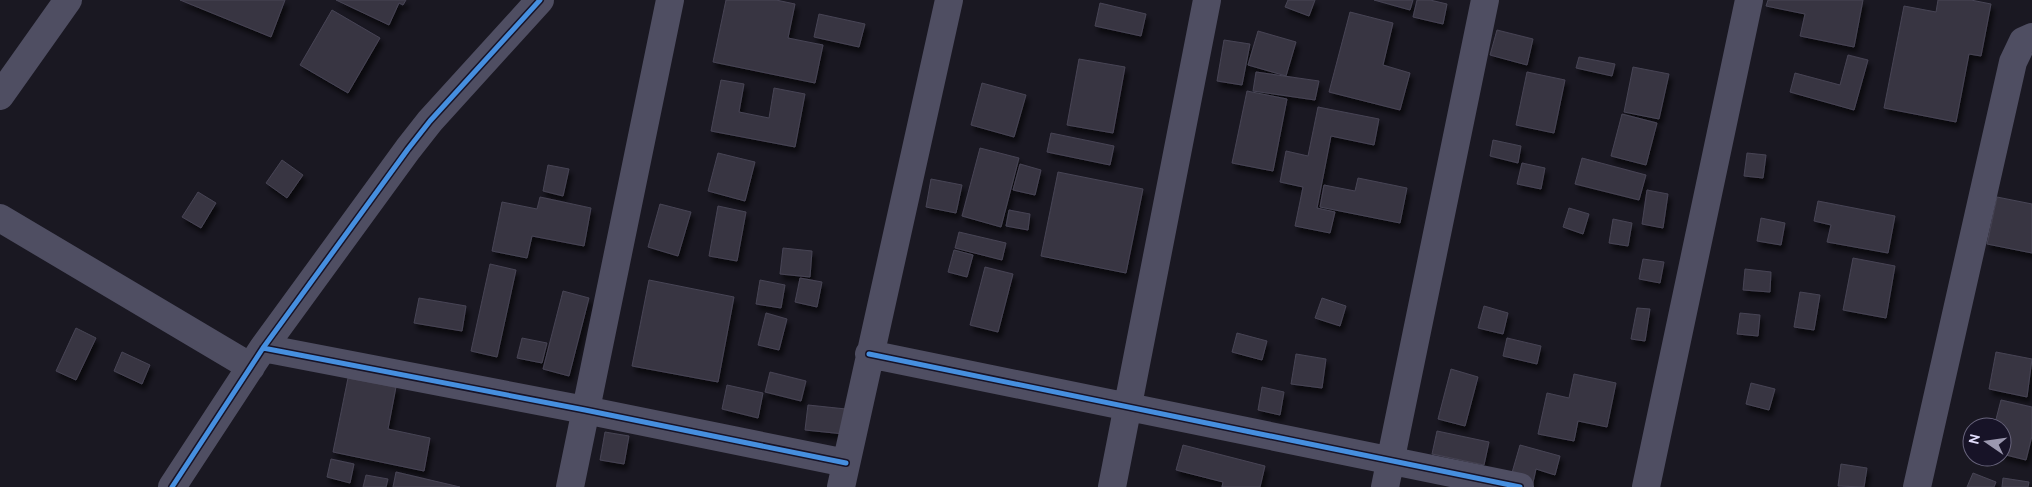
<svg xmlns="http://www.w3.org/2000/svg" width="2032" height="487" font-family="Cabin,sans-serif">
  <defs>
    <filter id="shadow"><feDropShadow dx="3" dy="5.5" stdDeviation="2.5" flood-color="#0009"/></filter>
  </defs>
  <rect width="100%" height="100%" fill="#1a1822"/>
  <!-- building -->
  <path fill="#393643" stroke="#474454" filter="url(#shadow)" d="M 180,0 L 285,0 L 271,37 Z
    M 336,0 L 406,0 L 403,5 L 399,3 L 389,25 Z
    M 726,0 L 776,0 L 795,4 L 788,38 L 823,45 L 815,83 L 713,62 Z
    M 1288,0 L 1315,0 L 1309,16 L 1285,7 Z
    M 1374,0 L 1413,0 L 1410,10 Z
    M 1417,0 L 1430,0 L 1447,4 L 1443,24 L 1413,17 Z
    M 1768,0 L 1863,0 L 1854,47 L 1800,36 L 1805,14 L 1766,6 Z
    M 1938,0 L 1971,0 L 1991,4 L 1981,56 L 1969,54 L 1956,122 L 1884,108 L 1904,6 L 1936,12 Z
    M 1100,3 L 1146,14 L 1141,36 L 1095,26 Z
    M 332,10 L 380,38 L 348,93 L 300,65 Z
    M 1350,12 L 1393,23 L 1383,65 L 1410,73 L 1400,110 L 1329,92 Z
    M 819,14 L 865,24 L 859,47 L 814,37 Z
    M 1497,30 L 1533,39 L 1527,65 L 1490,55 Z
    M 1258,31 L 1296,42 L 1286,76 L 1248,65 Z
    M 1224,40 L 1250,44 L 1242,85 L 1217,81 Z
    M 1848,55 L 1868,60 L 1854,110 L 1790,92 L 1795,73 L 1840,85 Z
    M 1579,57 L 1615,64 L 1612,76 L 1576,68 Z
    M 1079,59 L 1125,67 L 1113,133 L 1067,125 Z
    M 1633,67 L 1669,74 L 1659,119 L 1624,112 Z
    M 1256,72 L 1319,81 L 1315,100 L 1253,91 Z
    M 1527,72 L 1565,80 L 1554,133 L 1516,125 Z
    M 721,80 L 744,84 L 739,112 L 769,118 L 774,88 L 805,94 L 795,147 L 711,131 Z
    M 982,83 L 1026,95 L 1014,137 L 971,125 Z
    M 1247,91 L 1287,99 L 1273,171 L 1232,163 Z
    M 1318,107 L 1379,119 L 1374,145 L 1331,136 L 1317,208 L 1335,212 L 1330,233 L 1295,226 L 1303,187 L 1280,182 L 1286,151 L 1308,156 Z
    M 1622,114 L 1657,123 L 1646,165 L 1611,156 Z
    M 1051,133 L 1114,146 L 1110,165 L 1047,152 Z
    M 1493,140 L 1521,146 L 1518,163 L 1490,156 Z
    M 980,148 L 1019,158 L 1001,227 L 962,216 Z
    M 718,153 L 755,162 L 745,201 L 708,191 Z
    M 1747,153 L 1766,155 L 1763,178 L 1744,176 Z
    M 1582,158 L 1646,175 L 1639,200 L 1575,184 Z
    M 282,160 L 303,175 L 287,198 L 266,183 Z
    M 1522,163 L 1545,168 L 1541,189 L 1517,184 Z
    M 1020,164 L 1041,170 L 1035,195 L 1013,190 Z
    M 548,165 L 569,169 L 563,196 L 543,191 Z
    M 1058,172 L 1143,189 L 1126,273 L 1041,256 Z
    M 1358,178 L 1407,188 L 1400,223 L 1320,207 L 1324,185 L 1355,191 Z
    M 931,179 L 962,185 L 956,213 L 926,207 Z
    M 1647,190 L 1668,194 L 1663,228 L 1642,224 Z
    M 198,192 L 216,203 L 201,228 L 182,217 Z
    M 540,197 L 591,208 L 584,246 L 532,236 L 527,258 L 492,251 L 502,202 L 537,209 Z
    M 1997,197 L 2032,204 L 2032,253 L 1987,244 Z
    M 1818,201 L 1895,216 L 1888,253 L 1827,242 L 1831,225 L 1814,221 Z
    M 660,204 L 691,212 L 678,256 L 648,247 Z
    M 718,206 L 746,212 L 737,261 L 709,256 Z
    M 1569,208 L 1589,214 L 1583,234 L 1563,227 Z
    M 1009,210 L 1030,214 L 1028,230 L 1006,226 Z
    M 1761,218 L 1785,223 L 1781,245 L 1757,241 Z
    M 1613,219 L 1632,223 L 1628,246 L 1609,243 Z
    M 959,232 L 1006,243 L 1002,260 L 955,248 Z
    M 783,248 L 812,251 L 810,277 L 780,274 Z
    M 954,250 L 973,255 L 967,277 L 948,272 Z
    M 1853,258 L 1895,266 L 1886,318 L 1843,310 Z
    M 1643,259 L 1664,262 L 1660,283 L 1639,279 Z
    M 490,264 L 516,270 L 497,357 L 471,351 Z
    M 985,267 L 1013,274 L 998,332 L 970,325 Z
    M 1745,269 L 1771,272 L 1770,292 L 1743,290 Z
    M 800,278 L 822,282 L 817,307 L 795,302 Z
    M 649,280 L 734,297 L 718,382 L 632,366 Z
    M 760,280 L 785,285 L 781,308 L 756,304 Z
    M 563,291 L 589,298 L 569,376 L 543,369 Z
    M 1800,292 L 1820,295 L 1814,330 L 1794,327 Z
    M 419,298 L 466,306 L 462,331 L 414,323 Z
    M 1322,298 L 1346,306 L 1340,326 L 1315,318 Z
    M 1484,306 L 1508,313 L 1503,334 L 1478,328 Z
    M 1637,308 L 1650,309 L 1645,341 L 1631,339 Z
    M 766,313 L 787,319 L 779,350 L 758,345 Z
    M 1740,313 L 1760,315 L 1758,336 L 1737,334 Z
    M 76,328 L 96,338 L 76,380 L 56,371 Z
    M 1237,333 L 1267,341 L 1262,360 L 1232,352 Z
    M 522,338 L 547,343 L 542,363 L 517,358 Z
    M 1507,338 L 1541,346 L 1537,364 L 1503,356 Z
    M 122,352 L 150,365 L 142,384 L 114,371 Z
    M 1996,352 L 2032,359 L 2027,397 L 1989,389 Z
    M 1296,354 L 1326,359 L 1322,388 L 1291,384 Z
    M 1451,369 L 1478,377 L 1465,426 L 1438,419 Z
    M 770,372 L 806,381 L 801,401 L 765,392 Z
    M 1574,374 L 1616,383 L 1607,427 L 1578,421 L 1574,441 L 1538,434 L 1547,393 L 1569,398 Z
    M 348,378 L 396,387 L 388,429 L 430,438 L 424,471 L 333,452 Z
    M 1751,383 L 1775,389 L 1769,410 L 1746,404 Z
    M 727,385 L 763,393 L 758,418 L 722,409 Z
    M 1262,387 L 1284,392 L 1280,415 L 1258,410 Z
    M 2001,400 L 2032,407 L 2032,436 L 2026,460 L 2002,454 L 2002,427 L 1994,427 Z
    M 808,405 L 846,409 L 844,434 L 805,430 Z
    M 1437,431 L 1489,442 L 1484,465 L 1432,454 Z
    M 605,432 L 629,436 L 624,464 L 600,460 Z
    M 1183,445 L 1265,466 L 1260,487 L 1222,487 L 1223,482 L 1176,470 Z
    M 1520,445 L 1560,456 L 1555,475 L 1536,469 L 1532,487 L 1509,483 Z
    M 331,459 L 354,464 L 350,483 L 327,477 Z
    M 1841,464 L 1867,468 L 1864,487 L 1838,486 Z
    M 396,472 L 460,487 L 393,487 Z
    M 1973,473 L 1996,482 L 1994,487 L 1967,487 Z
    M 366,475 L 388,479 L 386,487 L 363,487 Z
    M 2003,478 L 2029,482 L 2028,487 L 2002,487 Z"/>
  <g fill="none" stroke-linecap="round" stroke-linejoin="round">
    <!-- minor -->
    <path stroke="#4f4e62" stroke-width="28" d="M 0,96 L 68,0
      M 0,218 L 251,367
      M 263,348 L 585,410 L 846,463
      M 869,354 L 1520,487
      M 172,487 L 263,348 L 408,149 L 430,121 L 540,0
      M 570,487 L 670,0
      M 841,487 L 949,0
      M 1112,487 L 1207,0
      M 1385,487 L 1485,0
      M 1646,487 L 1749,0
      M 1917,487 L 2013,62 L 2023,41 L 2032,37"/>
    <!-- cycleway casing -->
    <g stroke="#171327" stroke-width="8">
      <path id="cycleway" d="M 263,348 L 585,410 L 846,463
        M 869,354 L 1520,487
        M 172,487 L 263,348 L 408,149 L 430,121 L 540,0"/>
    </g>
    <!-- cycleway -->
    <use href="#cycleway" stroke="#468fdf" stroke-width="5"/>
  </g>
  <!-- north arrow -->
  <g transform="translate(1987 442) rotate(283)"><circle r="24" fill="#171327" stroke="#68647c"/>
  <path d="M0-4L9 19L0 12L-9 19Z" fill="#9b98af"/>
  <text y="-8" font-size="14" font-weight="bold" text-anchor="middle" fill="#e1ddfb">N</text>
  </g>
</svg>
